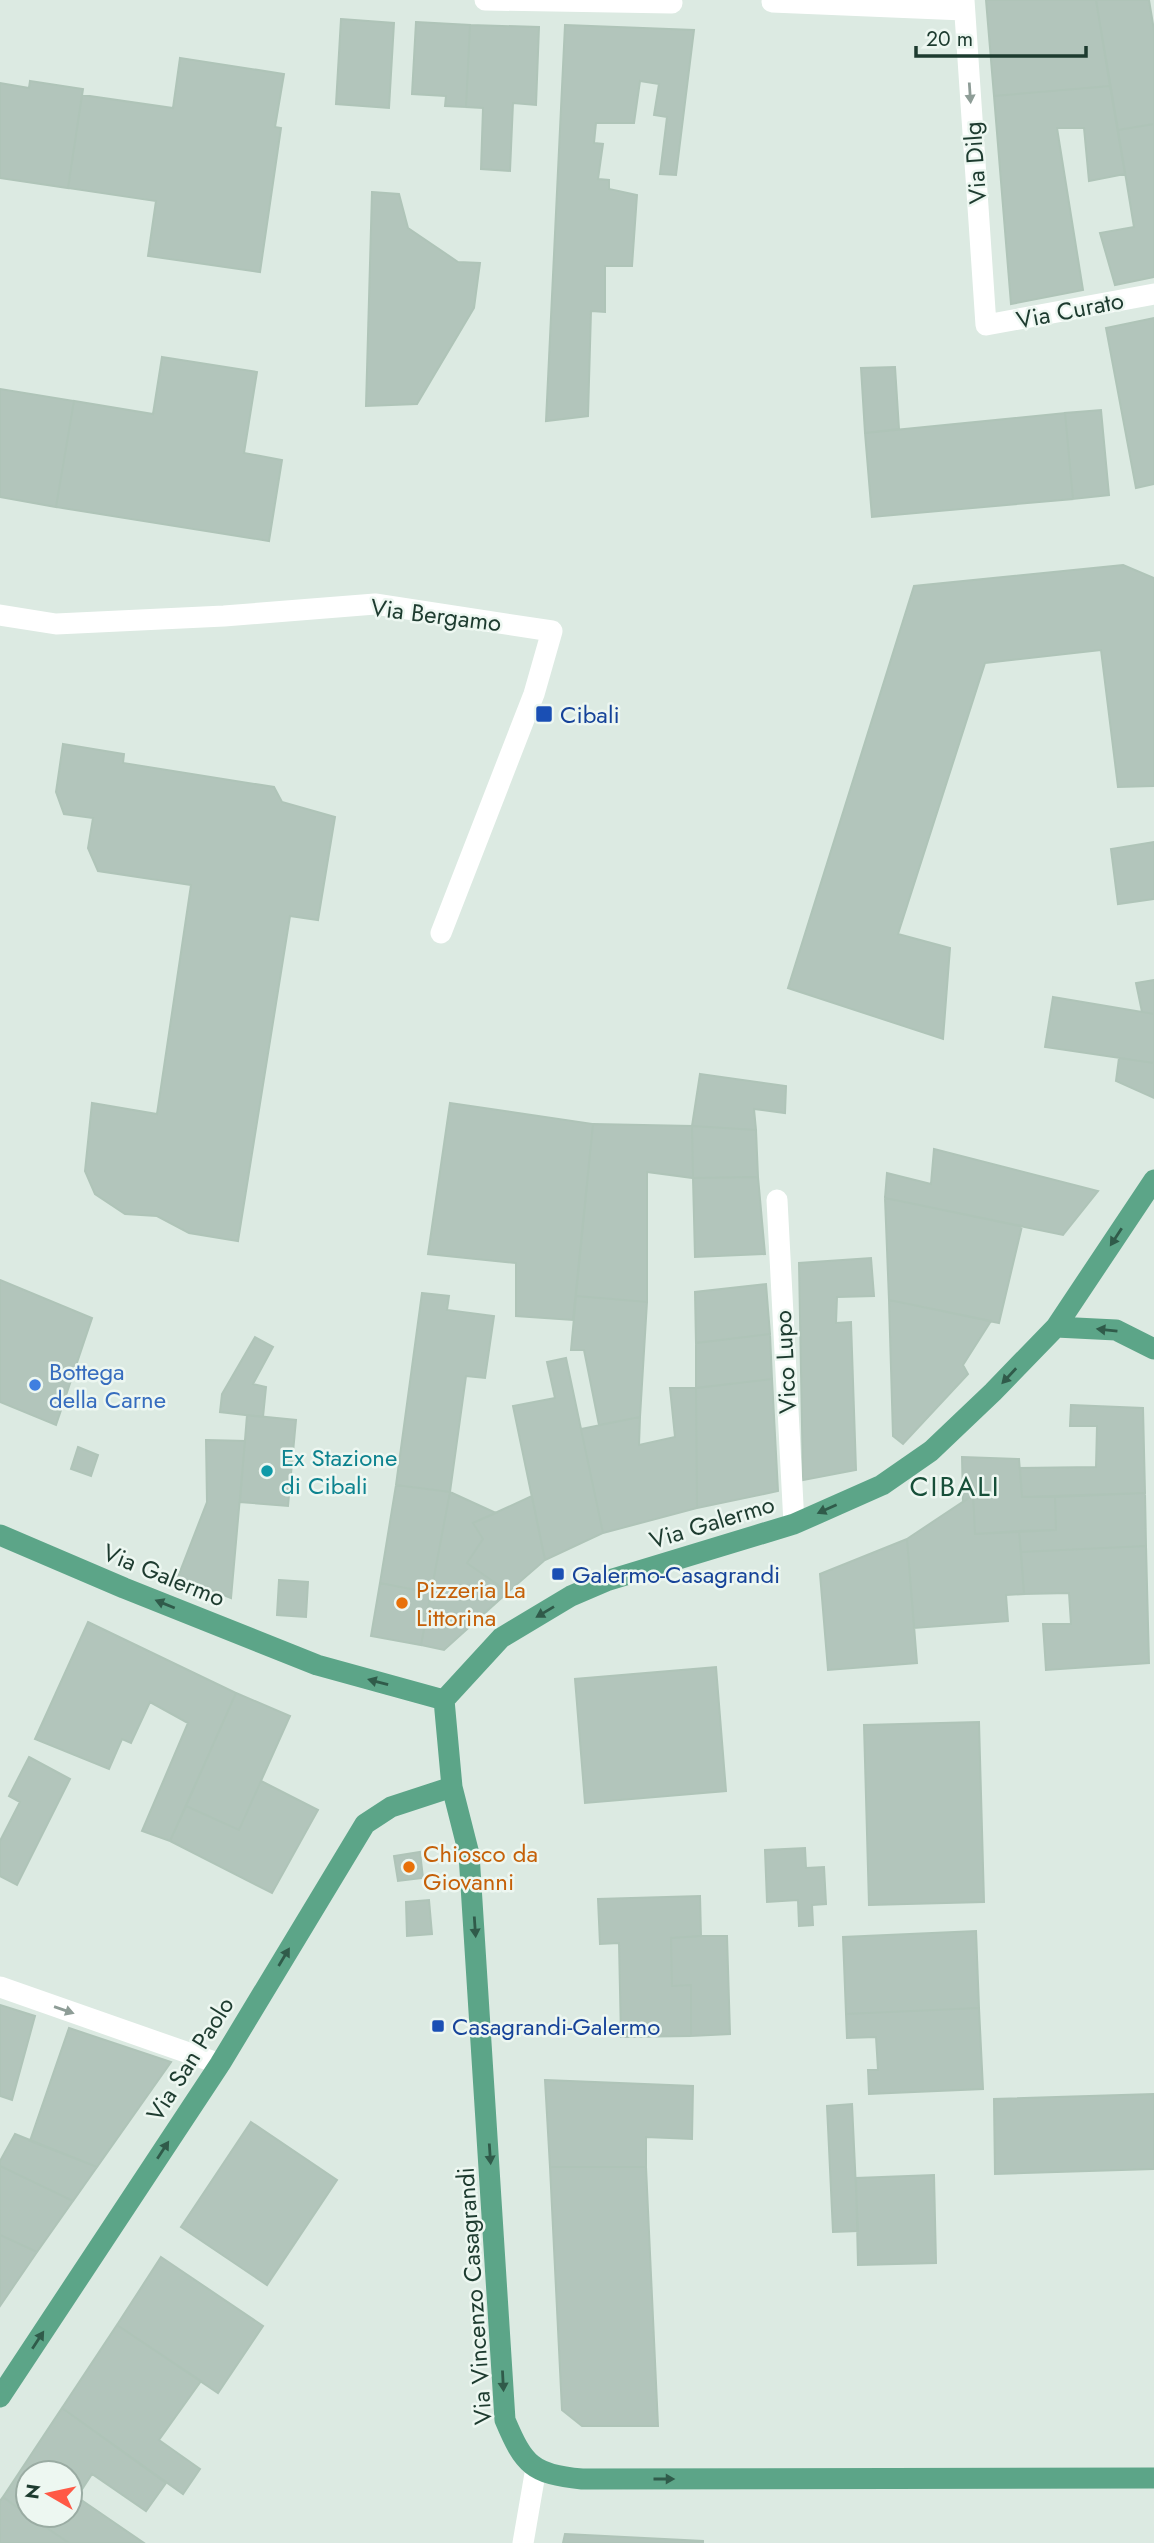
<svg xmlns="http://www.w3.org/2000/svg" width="1154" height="2543" font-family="Jost,sans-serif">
  <rect width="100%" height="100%" fill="#dceae2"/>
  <!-- building -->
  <path fill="#b2c5bb" stroke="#afc4b8" stroke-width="2" d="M 986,0 L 1096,0 L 1110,86 L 994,96 Z
    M 1096,0 L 1149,0 L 1154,30 L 1154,124 L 1118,130 Z
    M 341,19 L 394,23 L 389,108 L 336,104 Z
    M 416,22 L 470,25 L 466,107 L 445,106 L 446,96 L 412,94 Z
    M 470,25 L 539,27 L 536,105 L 513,103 L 510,171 L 481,169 L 483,108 L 466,107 Z
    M 565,25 L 694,30 L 676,175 L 660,174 L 667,117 L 654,115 L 659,84 L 640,81 L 634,123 L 596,123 L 594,143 L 603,144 L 598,179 L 609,180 L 609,189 L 637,195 L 632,266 L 605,266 L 605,312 L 591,311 L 588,416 L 546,421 Z
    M 180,58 L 284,74 L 275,127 L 281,128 L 260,272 L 148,256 L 156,201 L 68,188 L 82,95 L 173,108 Z
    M 30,81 L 83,89 L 68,188 L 0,178 L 0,83 L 29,88 Z
    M 1110,86 L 1125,174 L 1089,181 L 1084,128 L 1057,128 L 1083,290 L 1011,304 L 994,96 Z
    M 1154,124 L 1154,277 L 1115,285 L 1100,233 L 1134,227 L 1118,130 Z
    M 372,192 L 399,194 L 408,228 L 458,262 L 480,263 L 474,308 L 417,404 L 366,406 Z
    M 1154,318 L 1154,484 L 1136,488 L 1106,328 Z
    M 162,357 L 257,372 L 244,453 L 282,460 L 269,541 L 56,507 L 74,401 L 153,414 Z
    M 895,367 L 899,429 L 865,433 L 861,368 Z
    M 0,389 L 74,401 L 56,507 L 0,497 Z
    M 1101,410 L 1109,495 L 1073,499 L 1065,413 Z
    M 1065,413 L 1073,499 L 872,517 L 865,433 Z
    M 1123,565 L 1154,578 L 1154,786 L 1118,787 L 1101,650 L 985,663 L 898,934 L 950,948 L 943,1039 L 788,988 L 914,586 Z
    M 63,744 L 124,754 L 123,763 L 274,787 L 282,802 L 335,817 L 318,920 L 290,916 L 238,1241 L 189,1233 L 157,1216 L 125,1214 L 95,1194 L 85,1171 L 92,1103 L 157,1114 L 191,885 L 98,871 L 88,848 L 93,818 L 64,814 L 56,792 Z
    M 1154,842 L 1154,899 L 1118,904 L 1111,849 Z
    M 1154,980 L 1154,1014 L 1142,1012 L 1136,983 Z
    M 1053,997 L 1154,1014 L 1154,1063 L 1045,1047 Z
    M 1119,1058 L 1154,1063 L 1154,1098 L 1116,1081 Z
    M 700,1074 L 786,1086 L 785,1113 L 754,1109 L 756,1130 L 692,1126 Z
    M 450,1103 L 593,1124 L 573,1320 L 516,1316 L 516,1263 L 428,1254 Z
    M 593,1124 L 692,1126 L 693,1178 L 647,1172 L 647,1302 L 576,1296 Z
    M 692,1126 L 756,1130 L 758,1177 L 693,1178 Z
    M 934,1149 L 1098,1191 L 1063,1235 L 885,1198 L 887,1173 L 931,1184 Z
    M 758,1177 L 765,1254 L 695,1257 L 693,1178 Z
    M 885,1198 L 1022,1226 L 999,1323 L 889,1300 Z
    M 871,1258 L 874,1296 L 837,1297 L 836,1323 L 851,1322 L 856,1470 L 803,1480 L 799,1263 Z
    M 0,1280 L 92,1318 L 56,1425 L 0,1402 Z
    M 766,1284 L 770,1334 L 696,1343 L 695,1292 Z
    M 422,1293 L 449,1296 L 447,1310 L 494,1316 L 485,1378 L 466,1376 L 450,1492 L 396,1485 Z
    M 576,1296 L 647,1302 L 640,1417 L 599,1425 L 584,1350 L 571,1350 Z
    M 889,1300 L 991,1321 L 963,1365 L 968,1374 L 903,1444 L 893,1436 Z
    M 770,1334 L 772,1379 L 696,1388 L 696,1343 Z
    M 255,1337 L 273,1347 L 253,1384 L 266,1387 L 263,1417 L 220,1412 L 222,1394 Z
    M 566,1358 L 603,1533 L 545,1560 L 513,1406 L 555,1398 L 547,1362 Z
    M 772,1379 L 778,1491 L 697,1508 L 696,1388 Z
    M 670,1388 L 696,1388 L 697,1508 L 603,1533 L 581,1429 L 640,1417 L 639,1445 L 675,1437 Z
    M 1071,1405 L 1143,1408 L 1145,1493 L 1022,1497 L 1020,1468 L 1096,1467 L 1097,1426 L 1070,1426 Z
    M 247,1415 L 296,1420 L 288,1506 L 240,1502 Z
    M 206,1440 L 245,1441 L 231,1598 L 178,1577 L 207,1502 Z
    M 78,1447 L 98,1455 L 91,1476 L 71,1469 Z
    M 962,1457 L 1019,1459 L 1022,1497 L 1055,1497 L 1056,1530 L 975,1534 L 973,1495 L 963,1502 Z
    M 396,1485 L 450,1492 L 431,1593 L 380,1583 Z
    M 450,1492 L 496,1513 L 473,1523 L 483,1539 L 467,1563 L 508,1592 L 444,1650 L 421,1645 Z
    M 1145,1493 L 1146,1546 L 1021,1552 L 1019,1531 L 1056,1530 L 1055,1497 Z
    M 973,1495 L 975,1534 L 1019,1531 L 1024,1594 L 1006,1595 L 1008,1621 L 914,1628 L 907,1539 Z
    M 532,1496 L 545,1560 L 508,1592 L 467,1563 L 483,1539 L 473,1523 Z
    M 907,1539 L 917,1663 L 828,1670 L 820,1574 Z
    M 1146,1546 L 1149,1663 L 1046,1670 L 1043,1624 L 1071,1624 L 1069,1593 L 1024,1594 L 1021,1552 Z
    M 279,1580 L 308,1582 L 306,1617 L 277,1615 Z
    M 380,1583 L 431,1593 L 421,1645 L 371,1636 Z
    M 88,1622 L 236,1693 L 170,1841 L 142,1831 L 188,1723 L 150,1702 L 131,1743 L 122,1739 L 109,1769 L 35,1739 Z
    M 716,1667 L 726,1791 L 585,1803 L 575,1679 Z
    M 236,1693 L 290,1716 L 239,1830 L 186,1806 Z
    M 979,1722 L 984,1902 L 869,1905 L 864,1725 Z
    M 29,1757 L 70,1779 L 17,1885 L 0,1876 L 0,1841 L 20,1802 L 9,1796 Z
    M 261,1781 L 318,1810 L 272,1893 L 170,1841 L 186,1806 L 239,1830 Z
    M 805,1848 L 806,1868 L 824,1867 L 826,1904 L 812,1905 L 813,1925 L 799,1926 L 798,1900 L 767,1902 L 765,1850 Z
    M 420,1852 L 423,1878 L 398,1881 L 394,1856 Z
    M 700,1896 L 701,1936 L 671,1938 L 672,1986 L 691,1985 L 691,2036 L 621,2037 L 619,1943 L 600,1944 L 598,1899 Z
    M 429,1900 L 432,1934 L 407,1936 L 406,1902 Z
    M 976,1931 L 979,2008 L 846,2014 L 843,1937 Z
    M 701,1936 L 727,1936 L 730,2034 L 691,2036 L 691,1985 L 672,1986 L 671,1938 Z
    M 0,2005 L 35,2016 L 12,2100 L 0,2096 Z
    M 979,2008 L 983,2089 L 869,2094 L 868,2070 L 878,2070 L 876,2037 L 847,2038 L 846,2014 Z
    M 69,2028 L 171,2062 L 97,2167 L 30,2141 Z
    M 545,2080 L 693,2086 L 692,2139 L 646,2137 L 646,2167 L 550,2167 Z
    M 1154,2094 L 1154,2169 L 995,2174 L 994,2099 Z
    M 852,2104 L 858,2231 L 833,2232 L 827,2106 Z
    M 251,2122 L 337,2180 L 267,2285 L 181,2227 Z
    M 15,2134 L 97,2167 L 73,2201 L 0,2166 L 0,2161 Z
    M 0,2166 L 73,2201 L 37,2252 L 0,2235 Z
    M 550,2167 L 646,2167 L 658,2426 L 582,2426 L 562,2410 Z
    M 934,2175 L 936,2263 L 858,2265 L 856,2178 Z
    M 0,2235 L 37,2252 L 0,2306 Z
    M 161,2257 L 263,2326 L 218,2393 L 117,2325 Z
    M 117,2325 L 201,2381 L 159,2440 L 200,2469 L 183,2494 L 62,2408 Z
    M 62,2408 L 166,2483 L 146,2511 L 92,2474 L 77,2497 L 144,2543 L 69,2543 L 28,2515 L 70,2515 L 70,2473 L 28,2473 L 28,2515 L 3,2497 Z
    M 3,2497 L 28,2515 L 69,2543 L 0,2543 L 0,2501 Z
    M 565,2534 L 703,2541 L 703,2543 L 563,2543 Z"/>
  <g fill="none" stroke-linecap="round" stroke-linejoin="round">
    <!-- minor -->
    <path stroke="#fff" stroke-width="21" d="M 485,0 L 672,3
      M 964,0 L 986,325 L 1154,294
      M 772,2 L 964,10
      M 0,615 L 56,624 L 224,616 L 375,604 L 552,631 L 534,694 L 441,933
      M 777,1200 L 794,1524
      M 0,1987 L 220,2064
      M 523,2543 L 536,2468"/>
    <!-- major -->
    <path stroke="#5ca588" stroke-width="21" d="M 1056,1327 L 1116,1330 L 1154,1349
      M 0,1535 L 124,1588 L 317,1665 L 444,1700
      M 444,1700 L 452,1787 L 469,1854 L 505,2420 C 524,2465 532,2474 582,2479 L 1154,2478
      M 444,1700 L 501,1638 L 571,1596 L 606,1581 L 794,1524 L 882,1485 L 931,1451 L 993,1392 L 1056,1327 L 1154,1180
      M 0,2397 L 220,2064 L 365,1824 L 391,1807 L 452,1787"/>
  </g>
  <!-- one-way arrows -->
  <defs><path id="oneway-solid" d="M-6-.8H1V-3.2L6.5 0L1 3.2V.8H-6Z" transform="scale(1.75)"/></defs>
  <g fill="#8e9d97">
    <use href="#oneway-solid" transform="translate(970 93) rotate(86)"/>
    <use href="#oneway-solid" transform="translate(64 2010) rotate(19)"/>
  </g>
  <g fill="#305b4a">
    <use href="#oneway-solid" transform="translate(1116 1237) rotate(123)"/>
    <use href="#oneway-solid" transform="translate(1107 1330) rotate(-174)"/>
    <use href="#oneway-solid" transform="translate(1009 1376) rotate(133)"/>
    <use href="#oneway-solid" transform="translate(827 1509) rotate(156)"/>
    <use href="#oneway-solid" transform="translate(165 1604) rotate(-158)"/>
    <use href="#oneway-solid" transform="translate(545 1612) rotate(149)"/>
    <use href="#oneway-solid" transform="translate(378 1682) rotate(-165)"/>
    <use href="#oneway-solid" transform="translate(475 1927) rotate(86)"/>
    <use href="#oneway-solid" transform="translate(284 1957) rotate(-59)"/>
    <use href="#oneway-solid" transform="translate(163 2150) rotate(-57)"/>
    <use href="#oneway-solid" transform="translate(490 2154) rotate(86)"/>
    <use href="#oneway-solid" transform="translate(38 2340) rotate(-57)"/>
    <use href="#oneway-solid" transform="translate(503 2381) rotate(87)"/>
    <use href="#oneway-solid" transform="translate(664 2479)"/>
  </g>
  <!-- markers -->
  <g fill="#1a4fb4" stroke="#edf7f1" stroke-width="2.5">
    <rect x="535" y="705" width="18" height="18" rx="3.5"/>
    <rect x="551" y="1567" width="14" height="14" rx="3.5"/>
    <rect x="431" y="2019" width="14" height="14" rx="3.5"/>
  </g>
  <circle fill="#3f7fe0" stroke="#edf7f1" stroke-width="2.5" cx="35" cy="1385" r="7"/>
  <circle fill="#0f9aa8" stroke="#edf7f1" stroke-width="2.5" cx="267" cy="1471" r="7"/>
  <g fill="#e8710a" stroke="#edf7f1" stroke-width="2.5">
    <circle cx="402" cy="1603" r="7"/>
    <circle cx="409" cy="1867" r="7"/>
  </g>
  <g text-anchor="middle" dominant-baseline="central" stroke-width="5" stroke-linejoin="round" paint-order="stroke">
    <!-- street labels -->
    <g font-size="24" fill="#1d3b2f" stroke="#edf7f1">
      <text transform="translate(975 163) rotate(-94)">Via Dilg</text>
      <text transform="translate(1070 310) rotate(-11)">Via Curato</text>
      <text transform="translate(436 615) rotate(7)">Via Bergamo</text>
      <text transform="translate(785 1362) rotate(-93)">Vico Lupo</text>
      <text transform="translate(712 1522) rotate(-17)">Via Galermo</text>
      <text transform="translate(164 1575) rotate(22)">Via Galermo</text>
      <text transform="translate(190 2059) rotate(-58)">Via San Paolo</text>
      <text transform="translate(474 2296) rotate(-94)">Via Vincenzo Casagrandi</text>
    </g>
    <!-- transit labels -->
    <g font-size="24" fill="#164399" stroke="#edf7f1" text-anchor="start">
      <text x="560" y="714">Cibali</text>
      <text x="572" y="1574">Galermo-Casagrandi</text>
      <text x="452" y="2026">Casagrandi-Galermo</text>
    </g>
    <!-- shop labels -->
    <g font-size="24" fill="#366cbe" stroke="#edf7f1" text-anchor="start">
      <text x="49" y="1371">Bottega<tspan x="49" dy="28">della Carne</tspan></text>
    </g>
    <!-- culture labels -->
    <g font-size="24" fill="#0d838f" stroke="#edf7f1" text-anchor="start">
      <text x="281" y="1457">Ex Stazione<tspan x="281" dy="28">di Cibali</tspan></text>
    </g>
    <!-- food labels -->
    <g font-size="24" fill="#c56008" stroke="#edf7f1" text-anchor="start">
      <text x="416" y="1589">Pizzeria La<tspan x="416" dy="28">Littorina</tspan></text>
      <text x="423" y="1853">Chiosco da<tspan x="423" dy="28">Giovanni</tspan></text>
    </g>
    <!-- quarter labels -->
    <g font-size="28" letter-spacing="2" fill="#174f39" stroke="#edf7f1">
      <text x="955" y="1486">CIBALI</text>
    </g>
  </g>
  <!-- north arrow -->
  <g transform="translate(49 2494) rotate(279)"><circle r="33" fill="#edf7f1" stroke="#9aaca3" stroke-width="2"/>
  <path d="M0-5L12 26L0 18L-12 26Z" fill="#ff5946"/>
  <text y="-10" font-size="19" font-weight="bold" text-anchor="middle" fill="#1d3b2f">N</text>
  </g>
  <!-- scale -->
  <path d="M916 46v10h170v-10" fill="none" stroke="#1d3b2f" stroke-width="3.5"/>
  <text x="926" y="46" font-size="21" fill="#1d3b2f" stroke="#edf7f1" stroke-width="5" paint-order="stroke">20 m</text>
</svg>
